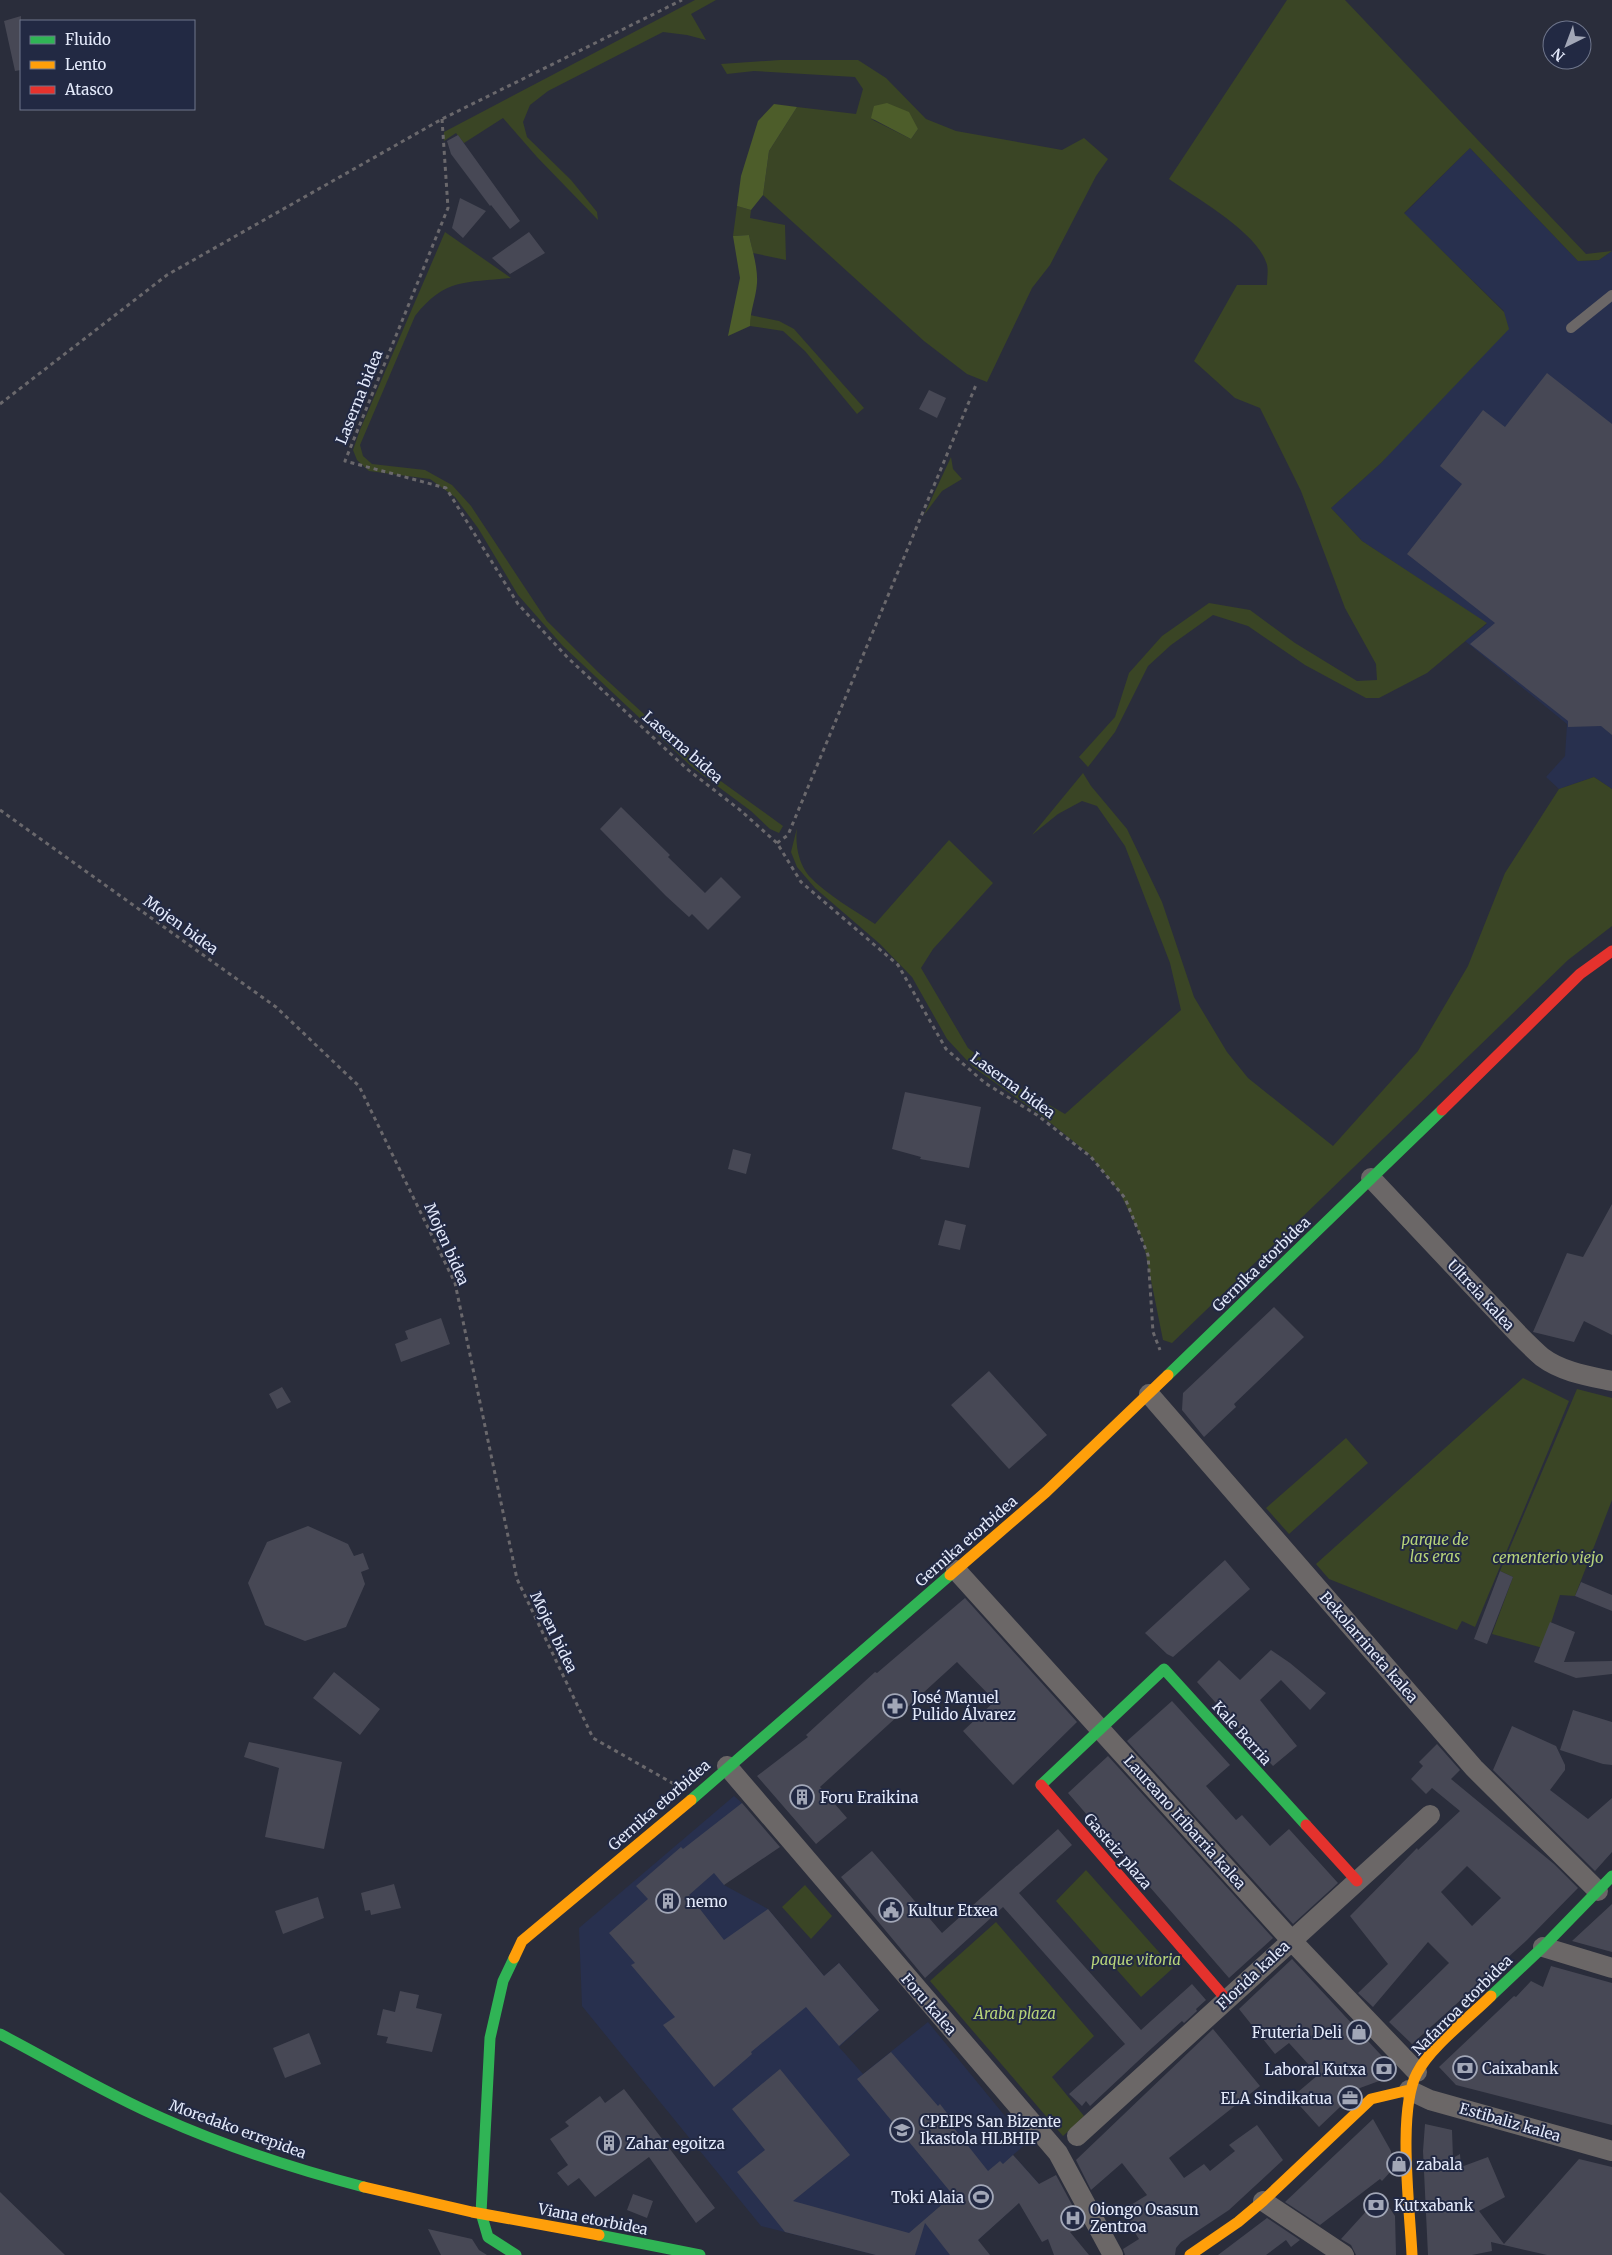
<svg xmlns="http://www.w3.org/2000/svg" width="1612" height="2255" font-family="Merriweather,serif">
  <rect width="100%" height="100%" fill="#2a2d3b"/>
  <!-- built -->
  <path fill="#28304e" d="M 1470,148 L 1578,261 L 1599,260 L 1612,251 L 1612,789 L 1594,777 L 1559,789 L 1546,777 L 1565,756 L 1567,724 L 1465,641 L 1487,624 L 1362,541 L 1331,508 L 1381,463 L 1504,311 L 1404,214 Z
    M 734,1796 L 742,1803 L 724,1885 L 768,1909 L 824,1976 L 839,1963 L 879,2010 L 839,2047 L 863,2074 L 928,2022 L 1027,2143 L 1013,2155 L 1039,2184 L 978,2240 L 955,2255 L 876,2255 L 761,2226 L 582,2006 L 579,1928 Z"/>
  <!-- green -->
  <path fill="#3a4525" fill-rule="evenodd" d="M 695,0 L 716,0 L 691,14 L 706,40 L 687,35 L 663,32 L 548,91 L 530,105 L 523,122 L 527,137 L 571,180 L 597,212 L 598,220 L 537,157 L 503,118 L 464,143 L 456,133 L 444,141 L 444,132 Z
    M 1287,0 L 1345,0 L 1586,254 L 1612,251 L 1599,260 L 1578,261 L 1470,148 L 1404,213 L 1504,312 L 1509,329 L 1381,463 L 1331,508 L 1362,541 L 1487,623 L 1427,673 L 1379,698 L 1366,698 L 1305,665 L 1248,626 L 1213,615 L 1171,645 L 1148,666 L 1115,732 L 1088,767 L 1079,757 L 1115,717 L 1129,673 L 1162,636 L 1209,603 L 1250,610 L 1295,643 L 1357,681 L 1377,680 L 1376,664 L 1345,608 L 1301,491 L 1260,408 L 1235,398 L 1194,361 L 1237,285 L 1267,285 C 1267,278 1269,268 1266,262 C 1255,231 1196,198 1169,179 Z
    M 780,60 L 858,60 L 886,78 L 926,119 L 956,131 L 1062,150 L 1084,138 L 1108,159 L 1096,176 L 1050,265 L 1032,288 L 987,382 L 967,374 L 924,341 L 763,195 L 769,151 L 797,107 L 856,114 L 863,89 L 855,77 L 754,71 L 727,74 L 721,64 ZM 871,119 L 918,129 L 911,139 Z
    M 737,206 L 751,210 L 750,218 L 785,225 L 786,260 L 753,253 L 749,235 L 733,236 Z
    M 445,232 L 511,278 C 466,283 445,278 415,316 L 360,445 L 363,456 L 372,464 L 425,470 L 452,485 L 471,506 L 547,621 L 598,672 L 704,769 L 783,826 L 779,833 L 770,829 L 751,811 L 693,768 L 563,646 L 518,595 L 478,528 L 455,497 L 430,479 L 369,471 L 357,460 L 353,450 L 360,430 Z
    M 750,315 L 779,321 L 794,329 L 864,408 L 857,414 L 805,351 L 783,331 L 750,326 Z
    M 951,457 L 953,469 L 962,479 L 942,491 L 924,515 Z
    M 1083,773 L 1091,786 L 1127,829 L 1162,902 L 1194,997 L 1227,1052 L 1248,1078 L 1333,1146 L 1418,1051 L 1468,966 L 1505,873 L 1559,789 L 1594,777 L 1612,789 L 1612,926 L 1568,960 L 1172,1343 L 1163,1340 L 1143,1240 L 1119,1191 L 1089,1154 L 1042,1116 L 973,1067 L 947,1039 L 912,977 L 880,944 L 815,888 L 797,867 L 791,852 L 797,828 C 795,843 798,863 809,876 C 827,895 854,910 875,924 L 949,840 L 993,883 L 933,949 L 921,968 L 968,1048 L 1021,1089 L 1065,1114 L 1181,1010 L 1170,963 L 1125,846 L 1097,806 L 1082,801 L 1058,814 L 1032,835 Z
    M 1523,1378 L 1569,1401 L 1475,1627 L 1462,1621 L 1457,1630 L 1329,1579 L 1316,1564 Z
    M 1577,1389 L 1612,1398 L 1612,1500 L 1575,1596 L 1560,1595 L 1543,1648 L 1492,1634 L 1513,1577 L 1500,1571 Z
    M 1346,1438 L 1368,1463 L 1289,1534 L 1266,1508 Z
    M 1086,1870 L 1173,1968 L 1141,1997 L 1056,1901 Z
    M 805,1885 L 832,1916 L 811,1939 L 782,1907 Z
    M 996,1922 L 1094,2036 L 1052,2077 L 1084,2116 L 1063,2136 L 930,1981 Z"/>
  <!-- forest -->
  <path fill="#4d5d2a" d="M 887,103 L 909,112 L 918,129 L 911,139 L 871,118 L 874,106 Z
    M 774,104 L 797,107 L 769,151 L 763,195 L 751,210 L 737,206 L 741,176 L 758,121 Z
    M 749,235 C 752,250 758,267 757,283 C 756,298 750,311 750,326 L 728,336 L 740,278 L 733,236 Z"/>
  <!-- building -->
  <path fill="#474855" fill-rule="evenodd" d="M 21,16 L 21,70 L 15,71 L 4,21 Z
    M 458,135 L 520,221 L 510,229 L 491,205 L 490,206 L 451,154 L 447,141 Z
    M 460,198 L 486,211 L 463,238 L 452,228 Z
    M 529,232 L 545,253 L 510,274 L 492,258 Z
    M 1547,373 L 1612,424 L 1612,735 L 1601,726 L 1568,727 L 1568,721 L 1470,644 L 1495,623 L 1407,554 L 1462,484 L 1440,466 L 1483,410 L 1505,427 Z
    M 929,390 L 946,398 L 937,418 L 919,409 Z
    M 621,807 L 670,855 L 668,857 L 705,893 L 721,877 L 741,897 L 708,930 L 692,914 L 689,917 L 666,896 L 600,829 Z
    M 905,1092 L 981,1107 L 969,1168 L 920,1159 L 921,1157 L 892,1149 Z
    M 733,1149 L 751,1154 L 746,1174 L 728,1169 Z
    M 1612,1204 L 1612,1335 L 1584,1321 L 1574,1342 L 1533,1332 L 1567,1253 L 1583,1257 Z
    M 945,1220 L 966,1225 L 960,1250 L 938,1245 Z
    M 1274,1307 L 1304,1337 L 1234,1404 L 1236,1407 L 1204,1437 L 1182,1410 L 1183,1393 Z
    M 441,1318 L 450,1344 L 401,1362 L 395,1344 L 408,1339 L 405,1331 Z
    M 989,1371 L 1047,1435 L 1009,1469 L 951,1405 Z
    M 282,1387 L 291,1402 L 277,1409 L 269,1394 Z
    M 308,1526 L 348,1544 L 354,1556 L 363,1553 L 369,1569 L 361,1572 L 365,1584 L 346,1627 L 305,1641 L 265,1625 L 248,1583 L 267,1542 Z
    M 1225,1560 L 1250,1589 L 1173,1657 L 1167,1654 L 1145,1633 Z
    M 1500,1571 L 1513,1577 L 1487,1644 L 1474,1639 Z
    M 1581,1582 L 1612,1595 L 1612,1611 L 1575,1596 Z
    M 965,1598 L 1077,1722 L 1013,1785 L 963,1731 L 995,1701 L 957,1662 L 820,1787 L 847,1818 L 816,1844 L 757,1776 L 808,1737 L 806,1735 L 875,1672 L 877,1673 Z
    M 1550,1622 L 1575,1632 L 1564,1662 L 1612,1661 L 1612,1674 L 1576,1678 L 1534,1662 Z
    M 1271,1650 L 1290,1663 L 1326,1693 L 1310,1710 L 1281,1680 L 1260,1700 L 1297,1746 L 1273,1766 L 1197,1682 L 1219,1660 L 1240,1680 Z
    M 334,1672 L 380,1709 L 360,1735 L 313,1698 Z
    M 1172,1701 L 1230,1765 L 1206,1786 L 1236,1820 L 1242,1815 L 1270,1846 L 1289,1829 L 1338,1883 L 1293,1924 L 1127,1741 Z
    M 1573,1710 L 1612,1722 L 1612,1765 L 1603,1764 L 1560,1750 Z
    M 1512,1726 L 1556,1746 L 1565,1765 L 1565,1770 L 1550,1790 L 1588,1819 L 1612,1798 L 1612,1852 L 1595,1871 L 1493,1770 Z
    M 249,1742 L 342,1762 L 324,1849 L 265,1837 L 279,1768 L 244,1757 Z
    M 1437,1744 L 1460,1770 L 1451,1779 L 1554,1864 L 1578,1888 L 1527,1940 L 1412,2044 L 1389,2022 L 1449,1963 L 1428,1942 L 1373,2007 L 1358,1993 L 1388,1964 L 1350,1916 L 1417,1848 L 1418,1850 L 1460,1811 L 1432,1788 L 1426,1794 L 1411,1779 L 1423,1766 L 1419,1762 ZM 1467,1866 L 1501,1898 L 1472,1926 L 1441,1892 Z
    M 1108,1756 L 1273,1938 L 1229,1978 L 1068,1793 Z
    M 742,1803 L 780,1847 L 724,1885 L 714,1873 L 689,1895 L 724,1940 L 768,1909 L 824,1976 L 839,1963 L 879,2010 L 839,2046 L 806,2007 L 751,2052 L 752,2054 L 714,2087 L 663,2025 L 675,2017 L 631,1965 L 635,1963 L 609,1933 L 648,1899 L 636,1886 L 681,1847 L 683,1849 Z
    M 1058,1829 L 1072,1845 L 1019,1893 L 1141,2030 L 1192,1984 L 1206,2000 L 1196,2009 L 1197,2011 L 1184,2023 L 1182,2021 L 1152,2048 L 1090,2106 L 1086,2101 L 1082,2106 L 1069,2094 L 1125,2044 L 1003,1907 L 925,1978 L 841,1877 L 872,1851 L 942,1933 Z
    M 394,1884 L 401,1908 L 371,1915 L 370,1910 L 365,1911 L 361,1893 Z
    M 318,1897 L 324,1918 L 283,1934 L 275,1911 Z
    M 1612,1904 L 1612,1952 L 1572,1941 Z
    M 1292,1959 L 1393,2068 L 1379,2081 L 1360,2088 L 1319,2127 L 1292,2097 L 1318,2075 L 1289,2043 L 1275,2054 L 1239,2009 Z
    M 1551,1966 L 1612,1983 L 1612,2125 L 1456,2085 L 1439,2067 L 1514,1996 L 1516,1997 L 1531,1981 L 1543,1987 Z
    M 400,1991 L 419,1995 L 416,2008 L 442,2014 L 432,2052 L 386,2043 L 388,2037 L 377,2035 L 383,2009 L 395,2012 Z
    M 1213,2029 L 1260,2086 L 1169,2158 L 1184,2178 L 1204,2164 L 1210,2171 L 1235,2151 L 1229,2145 L 1257,2125 L 1283,2160 L 1229,2210 L 1181,2242 L 1176,2248 L 1175,2255 L 1125,2255 L 1123,2249 L 1139,2239 L 1121,2211 L 1147,2195 L 1122,2163 L 1091,2190 L 1076,2160 Z
    M 309,2033 L 321,2064 L 285,2078 L 273,2048 Z
    M 891,2052 L 938,2106 L 940,2104 L 953,2121 L 950,2123 L 988,2171 L 1000,2161 L 1003,2164 L 1013,2155 L 1039,2184 L 1056,2175 L 1084,2227 L 1070,2232 L 1089,2255 L 1054,2255 L 1048,2239 L 1042,2242 L 1019,2203 L 978,2240 L 990,2255 L 950,2255 L 925,2223 L 915,2255 L 876,2255 L 785,2232 L 737,2172 L 765,2150 L 732,2109 L 780,2069 L 850,2155 L 793,2201 L 909,2233 L 953,2195 L 857,2079 Z
    M 624,2089 L 715,2208 L 696,2223 L 649,2157 L 595,2197 L 579,2178 L 568,2186 L 557,2173 L 568,2165 L 550,2139 L 569,2126 L 565,2122 L 600,2096 L 605,2103 Z
    M 1373,2119 L 1391,2151 L 1392,2170 L 1382,2181 L 1380,2179 L 1320,2225 L 1285,2202 Z
    M 1425,2124 L 1452,2130 L 1453,2158 L 1460,2154 L 1461,2167 L 1488,2157 L 1505,2197 L 1479,2211 L 1504,2244 L 1579,2159 L 1612,2167 L 1612,2255 L 1547,2255 L 1491,2242 L 1492,2251 L 1472,2255 L 1428,2255 L 1423,2151 Z
    M 0,2192 L 65,2255 L 0,2255 Z
    M 633,2194 L 653,2201 L 647,2218 L 627,2210 Z
    M 1381,2195 L 1395,2216 L 1396,2255 L 1356,2255 L 1351,2245 L 1341,2239 Z
    M 1267,2218 L 1300,2240 L 1291,2247 L 1286,2240 L 1266,2255 L 1218,2255 Z
    M 428,2229 L 472,2239 L 479,2250 L 487,2255 L 441,2255 Z"/>
  <g fill="none" stroke-linecap="round" stroke-linejoin="round">
    <!-- path -->
    <path stroke="#6a686c" stroke-width="3" stroke-dasharray="4 4" stroke-linecap="butt" d="M 442,119 L 448,208 L 345,461 L 446,488 L 518,604 L 568,658 L 687,769 L 740,810 L 777,843 L 801,882 L 898,965 L 946,1049 L 985,1083 L 1037,1115 L 1091,1157 L 1125,1198 L 1148,1255 L 1153,1332 L 1160,1350
      M 0,404 L 167,275 L 442,119 L 682,0
      M 0,810 L 276,1007 L 359,1086 L 455,1283 L 517,1579 L 593,1738 L 674,1784
      M 777,843 L 788,835 L 976,385"/>
    <!-- lane -->
    <path stroke="#6b6767" stroke-width="10" d="M 1571,328 L 1612,295"/>
    <!-- street -->
    <path stroke="#6b6767" stroke-width="20" d="M 1371,1178 L 1519,1335 C 1526,1342 1534,1350 1542,1357 C 1562,1372 1588,1376 1612,1381
      M 1149,1394 L 1474,1768 L 1598,1891
      M 956,1570 L 1291,1940 L 1417,2072
      M 727,1766 L 1058,2153 L 1113,2255
      M 1543,1947 L 1612,1968
      M 1409,2090 L 1430,2100 L 1612,2151
      M 1077,2136 L 1430,1815
      M 1263,2201 L 1344,2255"/>
    <!-- fast -->
    <path stroke="#30b455" stroke-width="11" d="M 1168,1375 L 1442,1110
      M 1041,1785 L 1164,1669 L 1306,1825
      M 691,1800 L 950,1575
      M 514,1958 L 503,1981 L 490,2038 L 481,2213 L 488,2237 L 516,2255
      M 1491,1996 L 1543,1947 L 1612,1876
      M 0,2034 C 54,2062 106,2094 162,2118 C 227,2147 295,2169 364,2187
      M 599,2235 L 700,2255"/>
    <!-- slow -->
    <path stroke="#ff9f0a" stroke-width="11" d="M 950,1575 L 1046,1492 L 1168,1375
      M 514,1958 L 522,1941 L 691,1800
      M 364,2187 L 472,2212 L 599,2235
      M 1190,2255 L 1238,2222 L 1263,2201 L 1371,2099 L 1409,2090
      M 1412,2255 C 1410,2210 1397,2110 1417,2073 C 1431,2046 1469,2018 1491,1996"/>
    <!-- jam -->
    <path stroke="#e5322d" stroke-width="11" d="M 1442,1110 L 1580,974 L 1612,951
      M 1041,1785 L 1227,2000
      M 1306,1825 L 1357,1881"/>
  </g>
  <!-- icons -->
  <defs>
    <g id="pharmacy-ring" transform="scale(1.25)"><circle r="9.5" fill="#222943" stroke="#a2a7b7" stroke-width="1.5"/><path d="M-2-6h4v4h4v4h-4v4h-4v-4h-4v-4h4Z" fill="#a2a7b7"/></g>
    <g id="building-ring" transform="scale(1.25)"><circle r="9.5" fill="#222943" stroke="#a2a7b7" stroke-width="1.5"/><path d="M-4-6H4V6H1V3H-1V6H-4ZM-2.5-4.3h1.7v1.8h-1.7ZM.8-4.3h1.7v1.8H.8ZM-2.5-1h1.7V.8h-1.7ZM.8-1h1.7V.8H.8Z" fill="#a2a7b7"/></g>
    <g id="civic-ring" transform="scale(1.25)"><circle r="9.5" fill="#222943" stroke="#a2a7b7" stroke-width="1.5"/><path d="M-.6-6.5H3V-4.5H.6V-3L4-1V1h2V6H-6V1h2V-1L-.6-3ZM-1.2 2.5V6h2.4V2.5Z" fill="#a2a7b7"/></g>
    <g id="shop-ring" transform="scale(1.25)"><circle r="9.5" fill="#222943" stroke="#a2a7b7" stroke-width="1.5"/><path d="M-5-2.5h2.3a2.7 3.5 0 0 1 5.4 0H5L5.5 6h-11ZM-1.5-2.5h3a1.5 2.3 0 0 0-3 0Z" fill="#a2a7b7"/></g>
    <g id="bank-ring" transform="scale(1.25)"><circle r="9.5" fill="#222943" stroke="#a2a7b7" stroke-width="1.5"/><path d="M-6-4H6V4H-6ZM0-2.3a2.3 2.3 0 1 0 0 4.6a2.3 2.3 0 1 0 0-4.6Z" fill="#a2a7b7"/></g>
    <g id="office-ring" transform="scale(1.25)"><circle r="9.5" fill="#222943" stroke="#a2a7b7" stroke-width="1.5"/><path d="M-6-3h4V-5.5h4V-3h4V5H-6ZM-1-4.5V-3h2v-1.5ZM-6 0V1H6V0Z" fill="#a2a7b7"/></g>
    <g id="school-ring" transform="scale(1.25)"><circle r="9.5" fill="#222943" stroke="#a2a7b7" stroke-width="1.5"/><path d="M0-5L7-2L0 1L-7-2ZM-4 1L0 2.5L4 1V4Q0 6-4 4Z" fill="#a2a7b7"/></g>
    <g id="stadium-ring" transform="scale(1.25)"><circle r="9.5" fill="#222943" stroke="#a2a7b7" stroke-width="1.5"/><path d="M0-5a6.5 5 0 1 0 0 10a6.5 5 0 1 0 0-10ZM-3.5-1.8h7v3.6h-7Z" fill="#a2a7b7"/></g>
    <g id="hospital-ring" transform="scale(1.25)"><circle r="9.5" fill="#222943" stroke="#a2a7b7" stroke-width="1.5"/><path d="M-5-5h3v3.5h4V-5h3V5h-3V1.5h-4V5h-3Z" fill="#a2a7b7"/></g>
  </defs>
  <g fill-rule="evenodd">
    <use href="#pharmacy-ring" x="895" y="1706"/>
    <use href="#building-ring" x="802" y="1797"/>
    <use href="#building-ring" x="668" y="1901"/>
    <use href="#civic-ring" x="891" y="1910"/>
    <use href="#shop-ring" x="1359" y="2032"/>
    <use href="#bank-ring" x="1465" y="2068"/>
    <use href="#bank-ring" x="1384" y="2069"/>
    <use href="#office-ring" x="1350" y="2098"/>
    <use href="#school-ring" x="902" y="2130"/>
    <use href="#building-ring" x="609" y="2143"/>
    <use href="#shop-ring" x="1399" y="2164"/>
    <use href="#stadium-ring" x="981" y="2197"/>
    <use href="#bank-ring" x="1376" y="2205"/>
    <use href="#hospital-ring" x="1073" y="2218"/>
  </g>
  <g text-anchor="middle" dominant-baseline="central" stroke-width="4" stroke-linejoin="round" paint-order="stroke">
    <!-- street labels -->
    <g font-size="15" fill="#e3e9fa" stroke="#222943">
      <text transform="translate(359 397) rotate(-68)">Laserna bidea</text>
      <text transform="translate(683 747) rotate(41)">Laserna bidea</text>
      <text transform="translate(181 925) rotate(36)">Mojen bidea</text>
      <text transform="translate(1013 1085) rotate(36)">Laserna bidea</text>
      <text transform="translate(447 1244) rotate(66)">Mojen bidea</text>
      <text transform="translate(1261 1264) rotate(-44)">Gernika etorbidea</text>
      <text transform="translate(1481 1295) rotate(47)">Ultreia kalea</text>
      <text transform="translate(966 1541) rotate(-41)">Gernika etorbidea</text>
      <text transform="translate(554 1632) rotate(64)">Mojen bidea</text>
      <text transform="translate(1369 1647) rotate(49)">Bekolarrineta kalea</text>
      <text transform="translate(1242 1733) rotate(48)">Kale Berria</text>
      <text transform="translate(659 1805) rotate(-41)">Gernika etorbidea</text>
      <text transform="translate(1185 1822) rotate(48)">Laureano Iribarria kalea</text>
      <text transform="translate(1118 1851) rotate(49)">Gasteiz plaza</text>
      <text transform="translate(1253 1975) rotate(-43)">Florida kalea</text>
      <text transform="translate(929 2004) rotate(49)">Foru kalea</text>
      <text transform="translate(1462 2005) rotate(-45)">Nafarroa etorbidea</text>
      <text transform="translate(1510 2122) rotate(16)">Estibaliz kalea</text>
      <text transform="translate(238 2129) rotate(20)">Moredako errepidea</text>
      <text transform="translate(593 2219) rotate(11)">Viana etorbidea</text>
    </g>
    <!-- park labels -->
    <g font-size="15" font-style="italic" fill="#b7d379" stroke="#222943">
      <text x="1435" y="1539">parque de<tspan x="1435" dy="17">las eras</tspan></text>
      <text x="1548" y="1557">cementerio viejo</text>
      <text x="1136" y="1959">paque vitoria</text>
      <text x="1015" y="2013">Araba plaza</text>
    </g>
    <!-- poi labels -->
    <g font-size="15" fill="#e3e9fa" stroke="#222943" text-anchor="start">
      <text x="912" y="1697">José Manuel<tspan x="912" dy="17">Pulido Álvarez</tspan></text>
      <text x="820" y="1797">Foru Eraikina</text>
      <text x="686" y="1901">nemo</text>
      <text x="908" y="1910">Kultur Etxea</text>
      <text x="1342" y="2032" text-anchor="end">Fruteria Deli</text>
      <text x="1482" y="2068">Caixabank</text>
      <text x="1366" y="2069" text-anchor="end">Laboral Kutxa</text>
      <text x="1332" y="2098" text-anchor="end">ELA Sindikatua</text>
      <text x="920" y="2121">CPEIPS San Bizente<tspan x="920" dy="17">Ikastola HLBHIP</tspan></text>
      <text x="626" y="2143">Zahar egoitza</text>
      <text x="1416" y="2164">zabala</text>
      <text x="964" y="2197" text-anchor="end">Toki Alaia</text>
      <text x="1394" y="2205">Kutxabank</text>
      <text x="1090" y="2209">Oiongo Osasun<tspan x="1090" dy="17">Zentroa</tspan></text>
    </g>
  </g>
  <!-- legend -->
  <rect x="20" y="20" width="175" height="90" fill="#222943" stroke="#6f768c"/>
  <rect x="30" y="36" width="25" height="8" fill="#30b455" stroke="#6f768c"/>
  <text x="65" y="45" font-size="15" fill="#e3e9fa">Fluido</text>
  <rect x="30" y="61" width="25" height="8" fill="#ff9f0a" stroke="#6f768c"/>
  <text x="65" y="70" font-size="15" fill="#e3e9fa">Lento</text>
  <rect x="30" y="86" width="25" height="8" fill="#e5322d" stroke="#6f768c"/>
  <text x="65" y="95" font-size="15" fill="#e3e9fa">Atasco</text>
  <!-- north arrow -->
  <g transform="translate(1567 45) rotate(222)"><circle r="24" fill="#222943" stroke="#6f768c"/>
  <path d="M0-4L9 19L0 12L-9 19Z" fill="#a2a7b7"/>
  <text y="-8" font-size="14" font-weight="bold" text-anchor="middle" fill="#e3e9fa">N</text>
  </g>
</svg>
